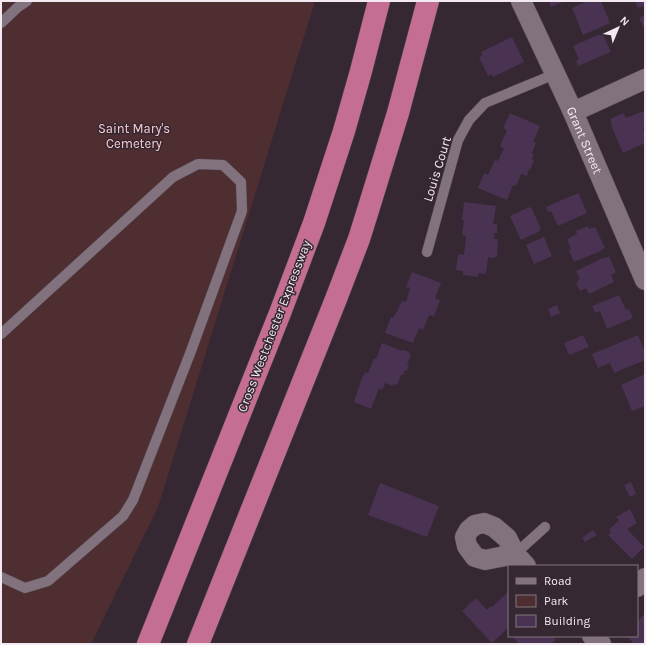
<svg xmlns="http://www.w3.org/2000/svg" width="646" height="645" font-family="Karla,sans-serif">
  <rect width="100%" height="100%" fill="#362832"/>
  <!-- green -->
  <path fill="#4f2e32" d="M 1,1 L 315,1 L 158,507 L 91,644 L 1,644 Z"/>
  <!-- building -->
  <path fill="#493252" d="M 549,1 L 565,1 L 551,7 Z
    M 587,1 L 601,1 L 610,23 L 583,35 L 572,8 Z
    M 635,1 L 645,1 L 645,6 L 638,8 Z
    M 645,15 L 645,30 L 639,18 Z
    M 602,33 L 611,52 L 578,66 L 576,61 L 579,59 L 573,46 Z
    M 512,37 L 524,62 L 493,77 L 492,74 L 488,76 L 479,57 L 483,55 L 481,52 Z
    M 644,111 L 645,113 L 645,127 L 643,128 L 645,134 L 645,143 L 623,153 L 611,125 L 612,124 L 610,119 L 623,113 L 626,118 Z
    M 510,113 L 540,126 L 533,142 L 536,143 L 532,153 L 534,154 L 532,159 L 534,161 L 530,170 L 529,169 L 527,176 L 521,174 L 516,186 L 513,185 L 507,200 L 478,188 L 484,173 L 488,175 L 495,160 L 498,161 L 504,148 L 500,146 L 507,130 L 503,128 Z
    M 578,193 L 579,195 L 579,194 L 587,213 L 558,226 L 551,211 L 548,212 L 546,207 Z
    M 464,202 L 496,206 L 493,224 L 497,224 L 497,233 L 495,233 L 494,239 L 498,239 L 497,257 L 494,257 L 494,258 L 488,257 L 486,274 L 478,273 L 478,277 L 463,275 L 463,271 L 456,270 L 458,254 L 464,255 L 466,236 L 462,235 L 464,220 L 462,220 Z
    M 529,207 L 529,208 L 531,207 L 541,229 L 539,230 L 540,231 L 521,240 L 510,216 Z
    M 588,226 L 589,229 L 595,227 L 605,248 L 601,250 L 601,251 L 574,262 L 569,250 L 571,249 L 567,239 L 577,234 L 576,231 Z
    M 544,237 L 552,256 L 534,264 L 526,245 Z
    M 609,256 L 616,272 L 611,275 L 614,282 L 589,294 L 586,288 L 580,291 L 576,283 L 578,282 L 577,280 L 580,279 L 576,271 L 603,258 L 604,259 Z
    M 412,272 L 441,283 L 435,298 L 440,300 L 434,316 L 429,315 L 423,330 L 419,328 L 413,343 L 385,333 L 391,317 L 393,318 L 396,312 L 397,312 L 400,304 L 401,304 L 402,301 L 406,302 L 410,288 L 406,287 Z
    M 619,295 L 626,310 L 629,309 L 633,318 L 607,329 L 600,311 L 595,313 L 592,306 Z
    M 557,305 L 560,313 L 551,317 L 548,309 Z
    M 583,335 L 589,347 L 569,355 L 564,343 Z
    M 638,335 L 645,353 L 645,360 L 614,373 L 610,363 L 598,368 L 592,354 Z
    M 382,343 L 402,351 L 403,350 L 410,352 L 409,354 L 411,355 L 407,365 L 409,365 L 407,371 L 405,370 L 403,375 L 401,375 L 397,385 L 394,384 L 393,386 L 385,383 L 382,390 L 379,388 L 371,409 L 354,402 L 363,375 L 364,376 L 365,372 L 368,373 L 374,358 L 376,359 Z
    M 645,374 L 645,406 L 632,411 L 621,385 Z
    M 631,482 L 636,494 L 630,497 L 624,485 Z
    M 380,483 L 439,506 L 427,537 L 368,515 Z
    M 630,509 L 637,523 L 627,529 L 644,547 L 632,559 L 608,535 L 611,532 L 609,530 L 619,520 L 616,517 Z
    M 593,530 L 597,535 L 585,542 L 582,538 Z
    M 509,591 L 509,627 L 492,643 L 462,611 L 476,598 L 487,610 L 491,606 L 492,607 Z
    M 645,613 L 645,644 L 634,644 L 627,636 L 637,636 L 637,622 Z
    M 514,636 L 553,636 L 556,639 L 551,644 L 519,644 L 513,637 Z"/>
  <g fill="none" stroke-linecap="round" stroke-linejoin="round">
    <!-- service casing -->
    <g stroke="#50454e" stroke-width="11">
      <path id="service" d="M 1,23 L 18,7 L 27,1
        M 427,252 L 458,140 L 469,120 L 485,103 L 555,74
        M 1,334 L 173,177 L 198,164 L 223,165 L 241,182 L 242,211 L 191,351 L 133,500 L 123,516 L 48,581 L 25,588 L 1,577
        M 515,554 L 545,527"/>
    </g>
    <!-- minor casing -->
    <g stroke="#50454e" stroke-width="21">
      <g id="minor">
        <path id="s1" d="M 521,1 L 573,112 L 645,280"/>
        <path d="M 573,112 L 645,79"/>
        <path d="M 515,554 L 485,560 L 475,557 L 467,546 L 465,537 L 469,530 L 475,525 L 484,523 L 494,527 L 507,538 L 515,554 L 526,566"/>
        <path d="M 637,587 L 645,578"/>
        <path d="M 592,636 L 601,644"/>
      </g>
    </g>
    <!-- motorway casing -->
    <g stroke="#50454e" stroke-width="23">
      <path id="motorway" d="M 148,644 L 280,313 L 314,223 L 344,131 L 361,71 L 379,1
        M 198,644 L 336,299 L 359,239 L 369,207 L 398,113 L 428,1"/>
    </g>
    <!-- service -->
    <use href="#service" stroke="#82727e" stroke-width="10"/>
    <!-- minor -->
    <use href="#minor" stroke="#82727e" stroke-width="20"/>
    <!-- motorway -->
    <use href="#motorway" stroke="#c46e93" stroke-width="22"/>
  </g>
  <g text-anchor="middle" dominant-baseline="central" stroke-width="3" stroke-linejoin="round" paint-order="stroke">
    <!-- park labels -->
    <g font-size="13" fill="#facbcf" stroke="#362832">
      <text x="134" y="128">Saint Mary's<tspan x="134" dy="15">Cemetery</tspan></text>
    </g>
    <!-- street labels -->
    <g font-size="13" fill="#f3eaf1" stroke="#362832">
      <text stroke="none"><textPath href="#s1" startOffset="153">Grant Street</textPath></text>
      <text transform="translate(437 169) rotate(-73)">Louis Court</text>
      <text transform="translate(274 326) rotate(-69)">Cross Westchester Expressway</text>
    </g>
  </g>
  <!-- border -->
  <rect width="646" height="645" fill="none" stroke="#f3eaf1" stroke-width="4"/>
  <!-- legend -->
  <rect x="508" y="565" width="130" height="72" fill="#362832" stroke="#82767e"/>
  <rect x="516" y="578" width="20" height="6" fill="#82727e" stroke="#82767e"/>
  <text x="544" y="585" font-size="12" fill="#f3eaf1">Road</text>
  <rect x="516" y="595" width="20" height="12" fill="#4f2e32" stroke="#82767e"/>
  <text x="544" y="605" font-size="12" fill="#f3eaf1">Park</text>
  <rect x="516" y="615" width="20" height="12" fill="#493252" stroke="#82767e"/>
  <text x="544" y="625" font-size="12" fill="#f3eaf1">Building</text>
  <!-- north arrow -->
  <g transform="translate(618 28) rotate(44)" stroke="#362832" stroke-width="3" paint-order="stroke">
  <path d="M0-3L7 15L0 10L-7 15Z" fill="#f3eaf1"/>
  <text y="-6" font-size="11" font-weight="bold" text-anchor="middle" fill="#f3eaf1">N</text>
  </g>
</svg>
